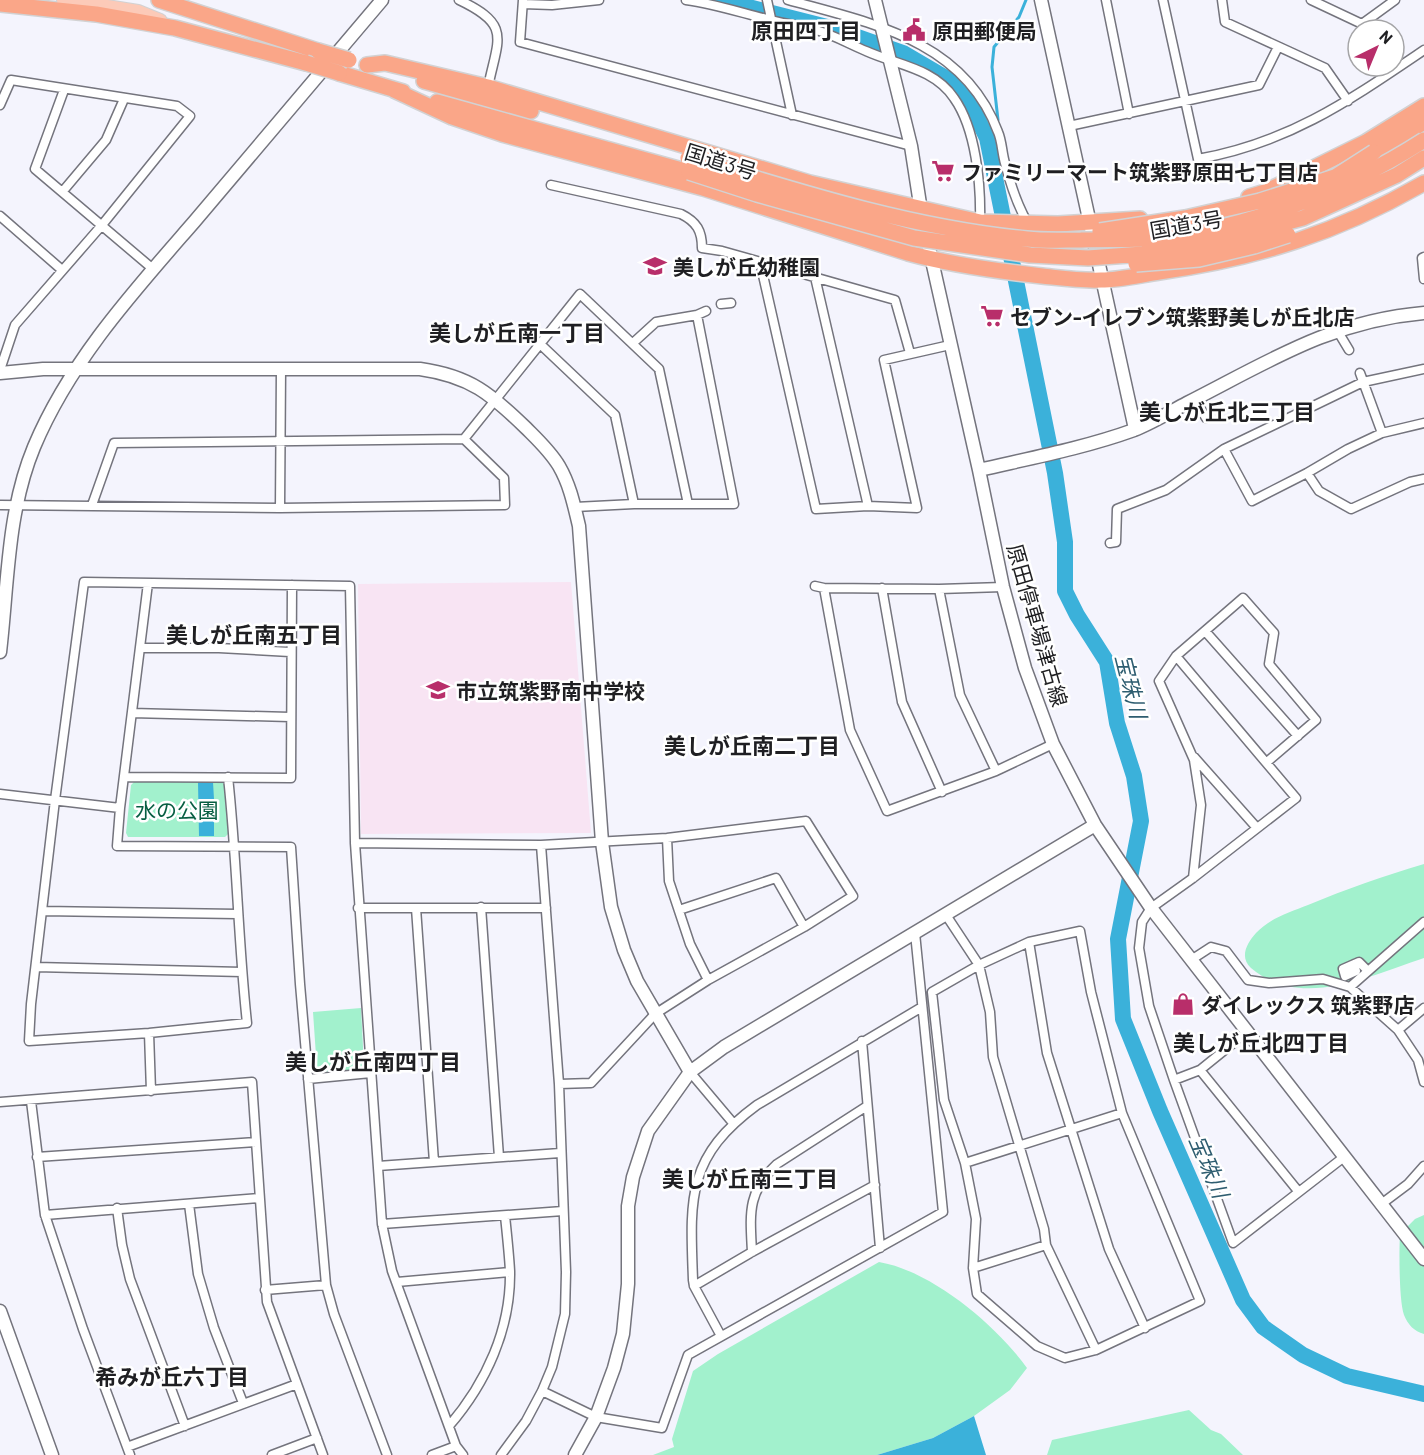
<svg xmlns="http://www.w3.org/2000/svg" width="1424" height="1455" font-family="Barlow,'Noto Sans JP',sans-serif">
  <rect width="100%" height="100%" fill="#f4f4fd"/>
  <!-- education -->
  <path fill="#f8e4f3" d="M 571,582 L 591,833 L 361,834 L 358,584 Z"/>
  <!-- green -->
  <path fill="#a2f1cd" d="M 221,781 L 224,784 L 228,834 L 225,837 L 128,837 L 126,833 L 131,785 L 134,782 Z
    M 1424,864 L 1424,958 C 1371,975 1301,1011 1251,968 C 1239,957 1247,943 1256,933 C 1270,918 1290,912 1308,905 C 1346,889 1384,876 1424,864 Z
    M 361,1008 L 364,1066 L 362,1069 L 319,1072 L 317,1070 L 313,1012 Z
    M 1424,1215 L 1424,1334 C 1414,1331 1408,1325 1404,1315 C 1399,1301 1399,1251 1400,1234 L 1415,1219 Z
    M 879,1262 C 932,1271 996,1325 1027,1368 L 1010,1390 L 974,1416 L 933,1438 L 877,1455 L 653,1455 L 674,1447 L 672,1439 L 693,1371 L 718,1354 Z
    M 1189,1410 L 1211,1430 L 1221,1434 L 1243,1455 L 1047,1455 L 1052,1440 Z"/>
  <!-- water -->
  <path fill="#3bb1da" d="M 198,782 L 213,782 L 214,799 L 206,800 L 206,819 L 214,819 L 214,836 L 199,836 Z
    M 974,1416 L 986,1455 L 877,1455 L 933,1438 Z"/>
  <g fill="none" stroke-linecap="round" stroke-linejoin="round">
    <!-- stream -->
    <path stroke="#3bb1da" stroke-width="3" d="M 987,138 L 998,120 L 992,67 L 994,47 L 1019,17 L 1026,0"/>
    <!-- river -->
    <path stroke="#3bb1da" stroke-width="16" d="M 721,0 L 835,29 L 903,53 L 949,80 L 971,105 L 987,138 L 1055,473 L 1065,542 L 1065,591 L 1077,615 L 1107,662 L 1117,723 L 1134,776 L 1141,821 L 1118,939 L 1123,1019 L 1160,1111 L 1243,1300 L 1263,1327 L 1303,1355 L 1347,1376 L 1424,1394"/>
    <!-- street casing -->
    <g stroke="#74747d" stroke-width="11">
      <path id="street" d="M 459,0 C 512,25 498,38 488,87
        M 523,0 L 520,42 L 911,146
        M 686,0 C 715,4 742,13 771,20 C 785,24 801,26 816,30 C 834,35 849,44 866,51 C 897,65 934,68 954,98 C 976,129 981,184 980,222
        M 767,0 L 792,115
        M 788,0 C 871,23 964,40 998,132 C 1002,141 1002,153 1005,163 C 1010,183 1017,204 1027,222
        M 1106,0 L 1129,114
        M 1163,0 L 1198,159 C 1289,143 1350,100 1424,50
        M 1222,0 L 1225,22 L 1325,68 L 1348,101
        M 1311,0 L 1362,24 L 1366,30
        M 523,4 L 552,5 L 599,0
        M 1362,24 L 1395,0
        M 64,90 L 35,169 L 153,269
        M 0,105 L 11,80 L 177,106 L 190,116 L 102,225 L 15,325 L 0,370
        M 1069,126 L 1259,85 L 1278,47
        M 551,185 L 681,214 C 697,222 702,231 702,248 L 722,251 L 895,300 L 910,353
        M 63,191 L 106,140 L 124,99
        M 0,216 L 62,270
        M 1424,257 L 1422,258 L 1424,279
        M 760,262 L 816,509 L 868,506 L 917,508 L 884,360 L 950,345
        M 815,277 L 868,506
        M 721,304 L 731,303
        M 1337,330 L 1349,350
        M 539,343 L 615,415 L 634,504
        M 633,343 L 656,322 L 697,315 L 706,311
        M 1360,373 L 1382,433
        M 1195,399 L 1206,418
        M 464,439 L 580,294 L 659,369 L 688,504
        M 1224,449 L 1252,501 L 1307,473 L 1348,449 L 1382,433 L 1424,423
        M 1307,473 L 1319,491 L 1351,509 L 1410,482 L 1424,479
        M 0,505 L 280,508 L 505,505 L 504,478 L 464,439 L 114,443 L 92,505
        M 575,507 L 634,504 L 734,504 L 697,315
        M 280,508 L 281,369
        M 1110,543 L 1116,542 L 1117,509 L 1166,490 L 1224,449 L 1363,382 L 1424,369
        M 148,583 L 120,808 L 117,846 L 291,847 L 300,984 L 326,1285 L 334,1314 L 387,1455
        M 815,586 L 824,588 L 939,589 L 1003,587
        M 824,588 L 850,730 L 887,811 L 996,771 L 1053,744
        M 882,588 L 902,702 L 942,792
        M 939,589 L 960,695 L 996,771
        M 1205,631 L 1298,736
        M 141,648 L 219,648 L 290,652
        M 1176,656 L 1296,798 L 1193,878 L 1151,908 L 1142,922 L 1139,948 L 1149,1006 L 1174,1080 L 1233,1243 L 1344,1157
        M 132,713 L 290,717
        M 1194,757 L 1257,828
        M 124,777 L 291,778 L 292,585
        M 228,777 C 237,859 238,941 247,1023 L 149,1033 L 29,1041 L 31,1004 L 55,800 L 84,582 L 350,586 L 355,843 L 382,1224 L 392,1271 L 456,1446 L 463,1455
        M 0,794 L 120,808
        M 667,838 L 669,881 L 690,944 L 708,980
        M 355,843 L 541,845 L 667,838 L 806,821 L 853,896 L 804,927 L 708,980 L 655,1014 L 591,1083 L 559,1084
        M 1193,878 L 1201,805 L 1194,760 L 1159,681 L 1176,656 L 1243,598 L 1274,633 L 1269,664 L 1316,720 L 1267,762
        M 481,907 L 499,1157
        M 358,908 L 546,908
        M 416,908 L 434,1162
        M 679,910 L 776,878 L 804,927
        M 43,911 L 237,914
        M 946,915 L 979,965 L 990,1012 L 993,1057 L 1044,1229 L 1046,1245 L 973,1268
        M 1080,931 L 1091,992 L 1122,1113 L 1200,1301 L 1096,1350 L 1065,1358 L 1037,1346 L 977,1294 L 973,1268 L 976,1219 L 965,1163 L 944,1100 L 932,992 L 979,965 L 1029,942 Z
        M 1029,942 L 1047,1053 L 1109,1249 L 1145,1328
        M 1191,960 L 1211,947 L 1226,951 L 1248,980 L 1269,983 L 1323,979 L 1350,987 L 1398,1030 L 1418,1060 L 1424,1082
        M 1354,964 L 1356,971 L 1345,976 L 1343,969 L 1359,962 L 1368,971
        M 36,967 L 242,972
        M 1350,987 L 1424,922
        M 1398,1030 L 1424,1008
        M 149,1033 L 151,1091
        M 862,1041 L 880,1248
        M 1200,1070 L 1298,1191
        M 690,1072 L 733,1123
        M 308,1079 L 371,1073
        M 1174,1080 L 1200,1070 L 1247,1032
        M 31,1101 L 45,1215 L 83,1329 L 130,1455
        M 0,1102 L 252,1082 L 267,1302 L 323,1455
        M 37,1157 L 256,1142
        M 965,1163 L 1122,1113
        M 378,1166 L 560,1153
        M 189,1204 L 198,1274 L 214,1328 L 243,1403
        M 1380,1205 L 1408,1184 L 1424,1166
        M 117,1208 L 122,1245 L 130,1279 L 185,1426
        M 45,1215 L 259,1198
        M 382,1224 L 563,1211
        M 1046,1245 L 1096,1350
        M 752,1252 C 750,1213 747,1192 777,1164 L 867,1106
        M 397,1282 L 510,1272
        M 694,1286 L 752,1252 L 875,1185
        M 265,1290 L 326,1285
        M 721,1336 L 694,1286 L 693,1280 C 690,1199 686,1157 757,1105 L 922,1007
        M 542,1391 L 596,1417 L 662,1428 L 688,1355 L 943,1212 L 915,933
        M 449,1426 C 486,1383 511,1329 510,1271 C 509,1253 507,1235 505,1216
        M 127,1447 L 297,1384
        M 272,1455 L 317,1438
        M 432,1455 L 456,1446
        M 501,1455 L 526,1421 L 542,1391 L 552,1367 L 565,1314 L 566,1272 L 559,1084 L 541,845"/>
    </g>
    <!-- secondary casing -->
    <g stroke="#74747d" stroke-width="15">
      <path id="secondary" d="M 875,0 L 911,146 L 922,217
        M 1041,0 L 1135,429
        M 926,234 L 979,470 L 1003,587 L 1025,668 L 1053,744 L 1095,825 L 1151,908 L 1424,1259
        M 0,373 L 43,369 L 420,369 C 470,376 491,394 526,428 C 538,440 550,451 559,466 C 570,485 574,505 579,526 L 602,842 L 611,907 L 624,950 L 637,981 L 690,1072
        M 979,470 C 1031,458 1084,448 1134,430 C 1152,423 1170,412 1187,403 C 1268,362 1330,321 1424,313
        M 0,652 C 8,584 7,512 34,447 C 70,361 134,291 194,222 C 256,148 319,74 382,0
        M 0,1311 L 52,1455
        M 575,1455 L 596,1417 L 614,1368 L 623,1334 L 628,1284 L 628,1206 L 633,1177 L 648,1131 L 690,1072 L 724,1047 L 1095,825"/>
    </g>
    <!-- primary casing -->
    <g stroke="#d2d2d3" stroke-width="16">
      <path id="primary" d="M 64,0 L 138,12 L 160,21"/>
    </g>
    <!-- highway casing -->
    <g stroke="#d2d2d3" stroke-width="18">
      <path id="highway" d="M 159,0 L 318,51
        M 0,4 L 96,14 L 175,28 L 306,63
        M 367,65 L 385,63 L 488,87 L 810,183 L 980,222 L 1058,224 L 1140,219
        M 339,73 L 403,92
        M 424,81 L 531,111
        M 394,90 L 452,117 L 502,134 L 703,188 L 908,253 C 951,265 997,271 1042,276 C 1061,278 1081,281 1101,280 C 1120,280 1140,275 1159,272 C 1258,258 1337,233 1424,183
        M 437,102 L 689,172
        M 1374,152 L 1424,122
        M 1249,197 L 1265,192 L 1366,142 L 1424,106"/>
    </g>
    <!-- street -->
    <use href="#street" stroke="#fff" stroke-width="8"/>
    <!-- secondary -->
    <use href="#secondary" stroke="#fff" stroke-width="12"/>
    <!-- primary -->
    <use href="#primary" stroke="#fccab8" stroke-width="14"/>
    <!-- highway -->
    <use href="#highway" stroke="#faa688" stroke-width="15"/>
    <!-- highway-bridge casing -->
    <g stroke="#d2d2d3" stroke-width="18" stroke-linecap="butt">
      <path id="highway-bridge" d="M 318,51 L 349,60
        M 306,63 L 339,73
        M 688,158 C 799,192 911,228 1027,239 C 1045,241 1063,240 1081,240 C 1101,239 1121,240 1140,239 C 1237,234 1343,192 1424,140
        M 689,172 L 757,194 L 914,238 L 1030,255 L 1088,258 L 1143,254 L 1200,245 L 1303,218 L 1397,175 L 1424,158
        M 1100,231 L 1185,218 L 1260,201 L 1335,177 L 1374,152
        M 1136,264 L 1199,259 L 1254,246 L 1288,235"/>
    </g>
    <!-- highway-bridge -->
    <use href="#highway-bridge" stroke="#faa688" stroke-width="15"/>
  </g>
  <!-- icons -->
  <defs>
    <g id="civic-bare" transform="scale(1.8)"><path d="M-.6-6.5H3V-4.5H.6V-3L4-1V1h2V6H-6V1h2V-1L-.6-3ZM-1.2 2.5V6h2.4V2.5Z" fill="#b82e6a" stroke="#fff" stroke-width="2.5" paint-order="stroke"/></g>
    <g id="supermarket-bare" transform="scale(1.8)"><path d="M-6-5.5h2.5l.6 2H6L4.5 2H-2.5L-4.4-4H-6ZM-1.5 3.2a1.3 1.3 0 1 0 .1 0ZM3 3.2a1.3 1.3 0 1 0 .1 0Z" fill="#b82e6a" stroke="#fff" stroke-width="2.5" paint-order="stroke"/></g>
    <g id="school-bare" transform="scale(1.8)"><path d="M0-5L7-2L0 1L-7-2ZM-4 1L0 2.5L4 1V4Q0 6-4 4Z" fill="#b82e6a" stroke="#fff" stroke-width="2.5" paint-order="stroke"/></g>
    <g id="shop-bare" transform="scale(1.8)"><path d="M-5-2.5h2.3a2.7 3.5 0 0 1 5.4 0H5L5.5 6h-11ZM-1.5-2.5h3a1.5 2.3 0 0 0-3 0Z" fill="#b82e6a" stroke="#fff" stroke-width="2.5" paint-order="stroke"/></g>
  </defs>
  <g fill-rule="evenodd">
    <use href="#civic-bare" x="914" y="30"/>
    <use href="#supermarket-bare" x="943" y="171"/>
    <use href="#school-bare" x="655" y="266"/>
    <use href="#supermarket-bare" x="992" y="316"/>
    <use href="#school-bare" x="438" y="690"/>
    <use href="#shop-bare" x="1183" y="1004"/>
  </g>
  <g text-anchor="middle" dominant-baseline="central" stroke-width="5" stroke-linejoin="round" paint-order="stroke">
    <!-- poi labels -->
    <g font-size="21" font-weight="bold" fill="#1f1f22" stroke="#fff" text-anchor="start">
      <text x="932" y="30">原田郵便局</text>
      <text x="961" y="171">ファミリーマート筑紫野原田七丁目店</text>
      <text x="673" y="266">美しが丘幼稚園</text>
      <text x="1010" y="316">セブン-イレブン筑紫野美しが丘北店</text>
      <text x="456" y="690">市立筑紫野南中学校</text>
      <text x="1201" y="1004">ダイレックス 筑紫野店</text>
    </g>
    <!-- street labels -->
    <g font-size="21" fill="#1f1f22" stroke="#fff">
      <text transform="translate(721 161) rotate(17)">国道3号</text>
      <text transform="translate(1186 224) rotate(-10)">国道3号</text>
      <text transform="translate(1038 625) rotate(74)">原田停車場津古線</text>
    </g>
    <!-- park labels -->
    <g font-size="21" fill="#075e42" stroke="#fff">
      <text x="177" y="809">水の公園</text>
    </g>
    <!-- neighbourhood labels -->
    <g font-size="22" font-weight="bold" fill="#1f1f22" stroke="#fff">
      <text x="806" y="30">原田四丁目</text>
      <text x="517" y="332">美しが丘南一丁目</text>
      <text x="1227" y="411">美しが丘北三丁目</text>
      <text x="254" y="634">美しが丘南五丁目</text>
      <text x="752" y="745">美しが丘南二丁目</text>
      <text x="1261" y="1042">美しが丘北四丁目</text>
      <text x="373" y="1061">美しが丘南四丁目</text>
      <text x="750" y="1178">美しが丘南三丁目</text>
      <text x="172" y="1376">希みが丘六丁目</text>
    </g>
    <!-- water labels -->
    <g font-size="22" font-style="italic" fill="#2e5d70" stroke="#fff">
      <text transform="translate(1132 686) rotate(76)">宝珠川</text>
      <text transform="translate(1210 1166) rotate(67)">宝珠川</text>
    </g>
  </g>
  <!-- north arrow -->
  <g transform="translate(1376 48) rotate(43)"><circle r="28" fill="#ffffff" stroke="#a5a5a7" stroke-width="1.5"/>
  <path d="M0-4.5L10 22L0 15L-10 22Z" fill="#b82e6a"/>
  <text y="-9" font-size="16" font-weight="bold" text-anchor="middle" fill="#1f1f22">N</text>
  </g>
</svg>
